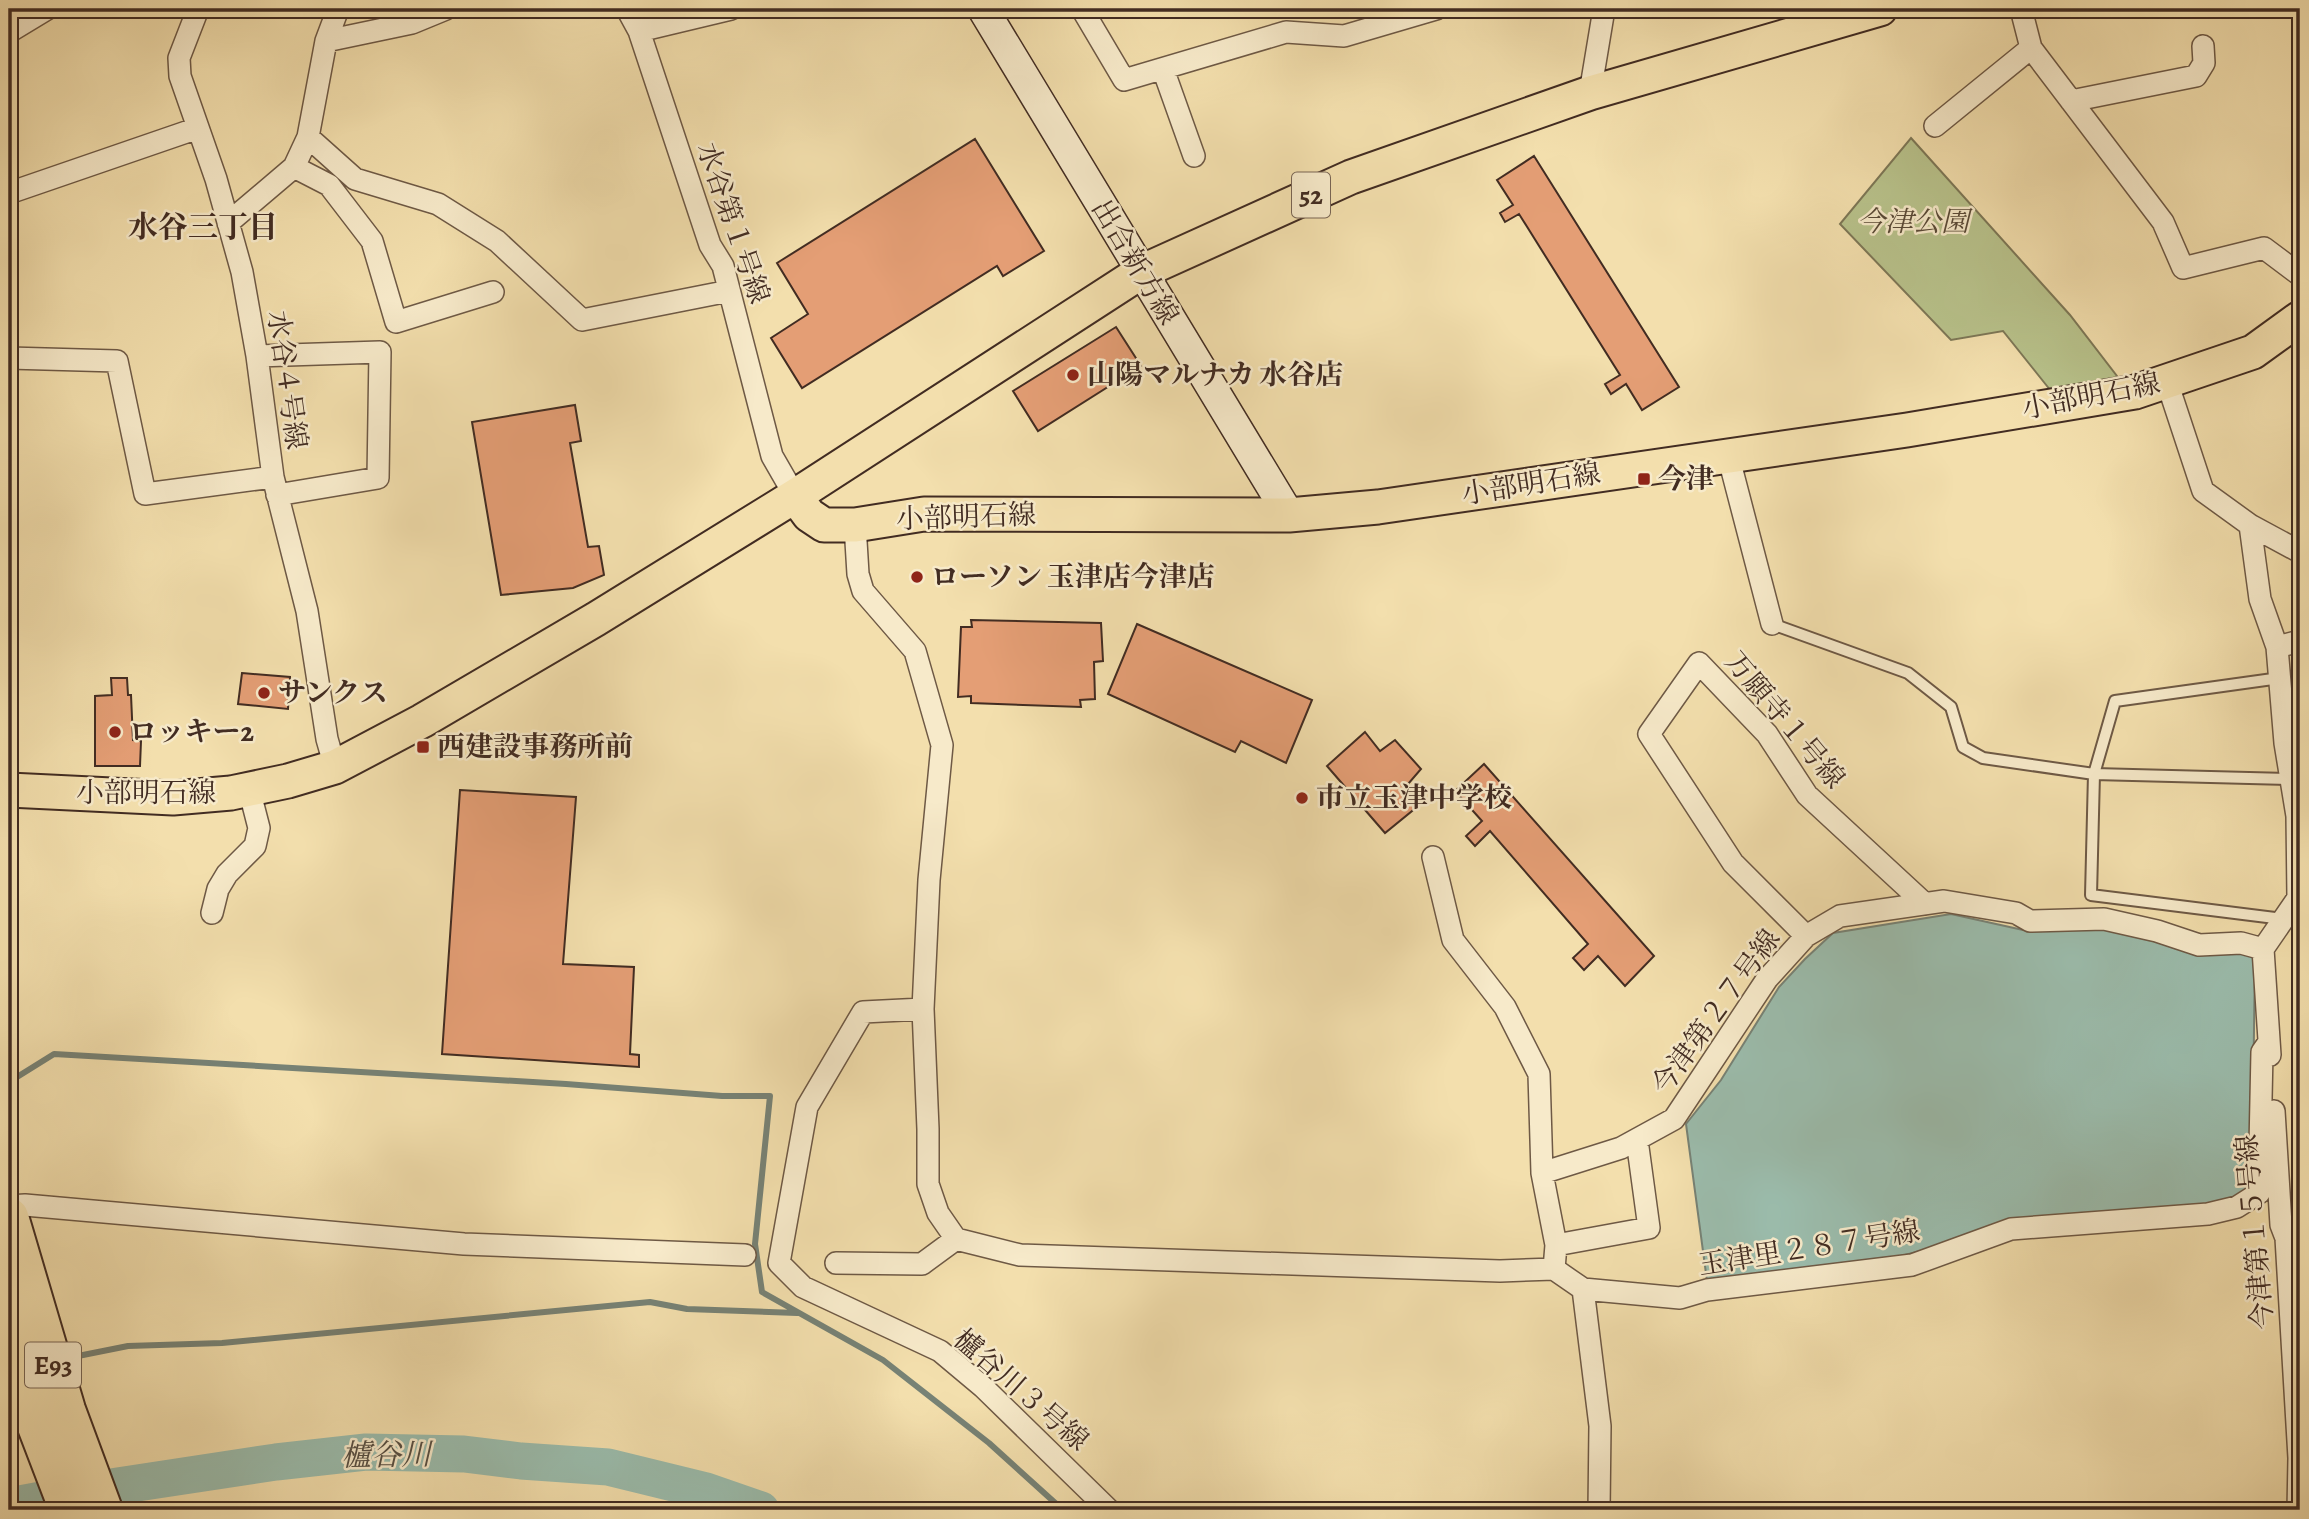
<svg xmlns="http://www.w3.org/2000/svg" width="2309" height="1519" font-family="Alegreya,'Noto Serif JP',serif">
  <rect width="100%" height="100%" fill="#f3dfad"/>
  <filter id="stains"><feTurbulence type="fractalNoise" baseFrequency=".00286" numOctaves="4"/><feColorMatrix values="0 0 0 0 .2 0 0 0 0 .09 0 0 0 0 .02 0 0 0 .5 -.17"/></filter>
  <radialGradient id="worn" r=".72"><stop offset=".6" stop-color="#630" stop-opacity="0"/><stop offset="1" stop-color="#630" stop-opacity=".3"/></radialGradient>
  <!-- green -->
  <path fill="#b8c28b" stroke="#7d7756" stroke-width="2" d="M 1911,138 L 2070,315 L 2120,380 L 2051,391 L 2003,331 L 1951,340 L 1840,224 Z"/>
  <!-- water -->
  <path fill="#9bbcac" stroke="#778275" stroke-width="2" d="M 1951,914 L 2023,930 L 2111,925 L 2240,949 L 2255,958 L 2252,1174 L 2249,1188 L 2231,1202 L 1928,1249 L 1889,1259 L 1707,1281 L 1686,1124 L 1721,1080 L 1779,987 L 1805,959 L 1833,933 Z"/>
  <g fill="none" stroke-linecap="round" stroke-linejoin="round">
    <!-- stream -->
    <path stroke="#778275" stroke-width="6" d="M 9,1082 L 54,1054 L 566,1084 L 722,1096 L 770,1096 L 755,1244 L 762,1292 L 883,1360 L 989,1443 L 1063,1510
      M 63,1359 L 128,1346 L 222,1343 L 650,1302 L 687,1309 L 797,1313"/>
    <!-- river -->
    <path stroke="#9bbcac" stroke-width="37" d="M 9,1506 L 111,1487 L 276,1462 L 366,1452 L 464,1454 L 521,1461 L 608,1467 L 706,1491 L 761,1510"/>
  </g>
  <!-- building -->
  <path fill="#e49e75" stroke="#422c22" stroke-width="2" d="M 975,139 L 1044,251 L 1003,276 L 997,266 L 802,388 L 771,338 L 808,314 L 777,263 Z
    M 1534,156 L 1679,387 L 1642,410 L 1626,384 L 1611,394 L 1605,384 L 1620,375 L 1519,214 L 1505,222 L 1500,213 L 1513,205 L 1497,180 Z
    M 1116,327 L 1141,366 L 1038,431 L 1013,391 Z
    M 575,405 L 581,441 L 570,443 L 588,547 L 599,546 L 604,575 L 573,588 L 501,595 L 472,422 Z
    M 971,620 L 1101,623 L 1103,661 L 1094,662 L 1095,699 L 1080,700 L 1081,707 L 971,703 L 971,696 L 958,697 L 961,627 L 972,627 Z
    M 1137,624 L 1312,700 L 1286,763 L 1241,741 L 1235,752 L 1108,694 Z
    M 242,673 L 290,677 L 288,709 L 238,704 Z
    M 111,678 L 127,678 L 128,695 L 131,695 L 133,740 L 141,741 L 140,766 L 95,766 L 95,696 L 112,695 Z
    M 1365,732 L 1380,751 L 1395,740 L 1421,769 L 1408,784 L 1423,802 L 1385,833 L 1327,766 Z
    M 1484,764 L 1654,956 L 1625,986 L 1598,956 L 1584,970 L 1573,958 L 1588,944 L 1490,831 L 1475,846 L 1466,836 L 1482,821 L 1455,791 Z
    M 460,790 L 576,797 L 563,964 L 634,967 L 630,1054 L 639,1055 L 639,1067 L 442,1054 Z"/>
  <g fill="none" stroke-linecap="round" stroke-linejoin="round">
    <!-- lane casing -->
    <g stroke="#6e5945" stroke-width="14">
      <path id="lane" d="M 1772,624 L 1908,673 L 1951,707 L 1963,747 L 1983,758 L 2094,774 L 2292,779
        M 2280,678 L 2115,701 L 2094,774 L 2091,895 L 2283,919"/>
    </g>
    <!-- street casing -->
    <g stroke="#6e5945" stroke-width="24">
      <path id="street" d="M 198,9 L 179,58 L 180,76 L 216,179 L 242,272 L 257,356 L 273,477 L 307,611 L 327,739 L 335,767
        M 627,9 L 639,31 L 710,245 L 723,266 L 772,456 L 795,496
        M 1082,9 L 1124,80 L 1286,32 L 1344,36 L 1436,9
        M 2021,9 L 2031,48 L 2163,222 L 2183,268 L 2264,248 L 2300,275
        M 639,31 L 731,9
        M 9,32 L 47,9
        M 326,41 L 412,23 L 446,9
        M 1163,69 L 1194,156
        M 1590,93 L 1604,9
        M 2071,101 L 2196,76 L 2204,63 L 2203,46
        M 1935,126 L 2031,48
        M 308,137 L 355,179 L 438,204 L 497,241 L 582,320 L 729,291
        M 294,167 L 329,185 L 372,241 L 396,322 L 493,292
        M 9,193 L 198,128
        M 228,223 L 294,167 L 308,137 L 326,41 L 338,9
        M 257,356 L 380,352 L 378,478 L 277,495
        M 9,358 L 117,361 L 145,494 L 273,477
        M 2167,382 L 2203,491 L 2250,525 L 2300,552
        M 1728,455 L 1772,624
        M 855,525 L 858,574 L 863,591 L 915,651 L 942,745 L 929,880 L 923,1009 L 928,1129 L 928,1184 L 938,1213 L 956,1239 L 1020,1255 L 1500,1271 L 1554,1269
        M 2250,525 L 2260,599 L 2277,647 L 2285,743 L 2297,816 L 2298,898 L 2263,949
        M 2277,647 L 2300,641
        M 1433,857 L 1453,940 L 1505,1007 L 1539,1074 L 1542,1173 L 1556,1245 L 1554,1269
        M 212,913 L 218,889 L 227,874 L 255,846 L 259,828 L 249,789
        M 1806,936 L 1733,863 L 1649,734 L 1699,663 L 1767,734 L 1807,795 L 1925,904
        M 2263,949 L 2270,1055
        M 923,1009 L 863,1012 L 807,1107 L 779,1263 L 803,1287 L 940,1351 L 983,1387 L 1109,1510
        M 2274,1111 L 2281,1225 L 2286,1238 L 2299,1458 L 2298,1510
        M 1542,1173 L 1621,1148 L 1674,1119 L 1767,979 L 1806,936 L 1840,916 L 1944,901 L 2016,913 L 2030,921 L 2104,919 L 2157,931 L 2199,945 L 2241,943 L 2263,949
        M 9,1206 L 25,1205 L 464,1244 L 745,1255
        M 1556,1245 L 1649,1228 L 1637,1140
        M 836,1263 L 922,1264 L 956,1239
        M 1554,1269 L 1583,1289 L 1600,1426 L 1599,1510
        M 1583,1289 L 1680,1298 L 1707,1290 L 1912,1265 L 2011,1229 L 2208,1214 L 2237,1207 L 2259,1193 L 2262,1052 L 2269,1042"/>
    </g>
    <!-- secondary casing -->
    <g stroke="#422c22" stroke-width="33">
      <path id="secondary" d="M 983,9 L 1289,515"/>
    </g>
    <!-- primary casing -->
    <g stroke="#422c22" stroke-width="37">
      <path id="primary" d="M 795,496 L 809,515 L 824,525 L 855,525 L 924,514 L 1289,515 L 1378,507 L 1907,430 L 2135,392 L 2253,352 L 2300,318
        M 9,790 L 173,798 L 231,793 L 288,781 L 335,767 L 422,721 L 596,619 L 795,496 L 1141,272 L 1351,177 L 1590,93 L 1880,9"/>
    </g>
    <!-- highway casing -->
    <g stroke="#422c22" stroke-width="42">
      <path id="highway" d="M 9,1217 L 66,1410 L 103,1510
        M 9,1334 L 33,1416 L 69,1510"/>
    </g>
    <!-- lane -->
    <use href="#lane" stroke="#f7eaca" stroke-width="10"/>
    <!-- street -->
    <use href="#street" stroke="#f7eaca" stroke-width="21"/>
    <!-- secondary -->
    <use href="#secondary" stroke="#f7eaca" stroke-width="30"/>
    <!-- primary -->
    <use href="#primary" stroke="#f3dfad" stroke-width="33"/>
    <!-- highway -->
    <use href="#highway" stroke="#f3dfad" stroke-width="38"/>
  </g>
  <!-- markers -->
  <g fill="#8f2418" stroke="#f7eaca" stroke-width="2.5">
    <circle cx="1073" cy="375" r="7"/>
    <rect x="1637" y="472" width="14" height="14" rx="3.5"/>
    <circle cx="917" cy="577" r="7"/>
    <circle cx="264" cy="693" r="7"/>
    <circle cx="115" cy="732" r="7"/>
    <rect x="416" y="740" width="14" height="14" rx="3.5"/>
    <circle cx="1302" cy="798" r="7"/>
  </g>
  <g text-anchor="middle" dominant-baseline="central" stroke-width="5" stroke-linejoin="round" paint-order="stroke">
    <!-- shield labels -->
    <g fill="#f7eaca" stroke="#786554" stroke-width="2">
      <rect x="1292" y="172.5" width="38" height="45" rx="5"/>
      <rect x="25" y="1342.5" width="56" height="45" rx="5"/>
    </g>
    <g font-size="26" font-weight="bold" fill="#422c22">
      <text x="1311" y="195">52</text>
      <text x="53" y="1365">E93</text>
    </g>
    <!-- park labels -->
    <g font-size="28" font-style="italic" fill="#5a4a37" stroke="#f7eaca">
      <text x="1913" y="222">今津公園</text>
    </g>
    <!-- street labels -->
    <g font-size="28" fill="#422c22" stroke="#f7eaca">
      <text transform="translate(733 223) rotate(71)">水谷第１号線</text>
      <text transform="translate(1135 262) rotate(59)">出合新方線</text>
      <text transform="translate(287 380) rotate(82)">水谷４号線</text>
      <text transform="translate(2091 396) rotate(-11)">小部明石線</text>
      <text transform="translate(1531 484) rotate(-9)">小部明石線</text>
      <text transform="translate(966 517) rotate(-2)">小部明石線</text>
      <text transform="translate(1785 720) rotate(50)">万願寺１号線</text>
      <text x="146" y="793">小部明石線</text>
      <text transform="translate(1716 1012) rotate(-54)">今津第２７号線</text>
      <text transform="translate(2255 1232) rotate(-95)">今津第１５号線</text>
      <text transform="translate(1809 1248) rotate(-9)">玉津里２８７号線</text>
      <text transform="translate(1021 1390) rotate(41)">櫨谷川３号線</text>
    </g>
    <!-- poi labels -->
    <g font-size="28" font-weight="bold" fill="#422c22" stroke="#f7eaca" text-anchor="start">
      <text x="1087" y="375">山陽マルナカ 水谷店</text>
      <text x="1658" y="479">今津</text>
      <text x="931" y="577">ローソン 玉津店今津店</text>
      <text x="278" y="693">サンクス</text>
      <text x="129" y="732">ロッキー2</text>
      <text x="437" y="747">西建設事務所前</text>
      <text x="1316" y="798">市立玉津中学校</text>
    </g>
    <!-- neighbourhood labels -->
    <g font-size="30" font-weight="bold" fill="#422c22" stroke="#f7eaca">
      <text x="203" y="227">水谷三丁目</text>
    </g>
    <!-- water labels -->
    <g font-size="30" font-style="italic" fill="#585044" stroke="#f7eaca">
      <text transform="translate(386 1455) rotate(-1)">櫨谷川</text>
    </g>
  </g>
  <!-- margin -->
  <rect width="2309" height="1519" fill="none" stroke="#f3dfad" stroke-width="35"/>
  <rect x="10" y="10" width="2288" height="1498" fill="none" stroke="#422c22" stroke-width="3.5"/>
  <rect x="18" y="18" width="2274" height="1484" fill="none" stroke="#422c22" stroke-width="2"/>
  <rect width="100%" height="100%" filter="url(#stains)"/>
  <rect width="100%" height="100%" fill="url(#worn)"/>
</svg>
